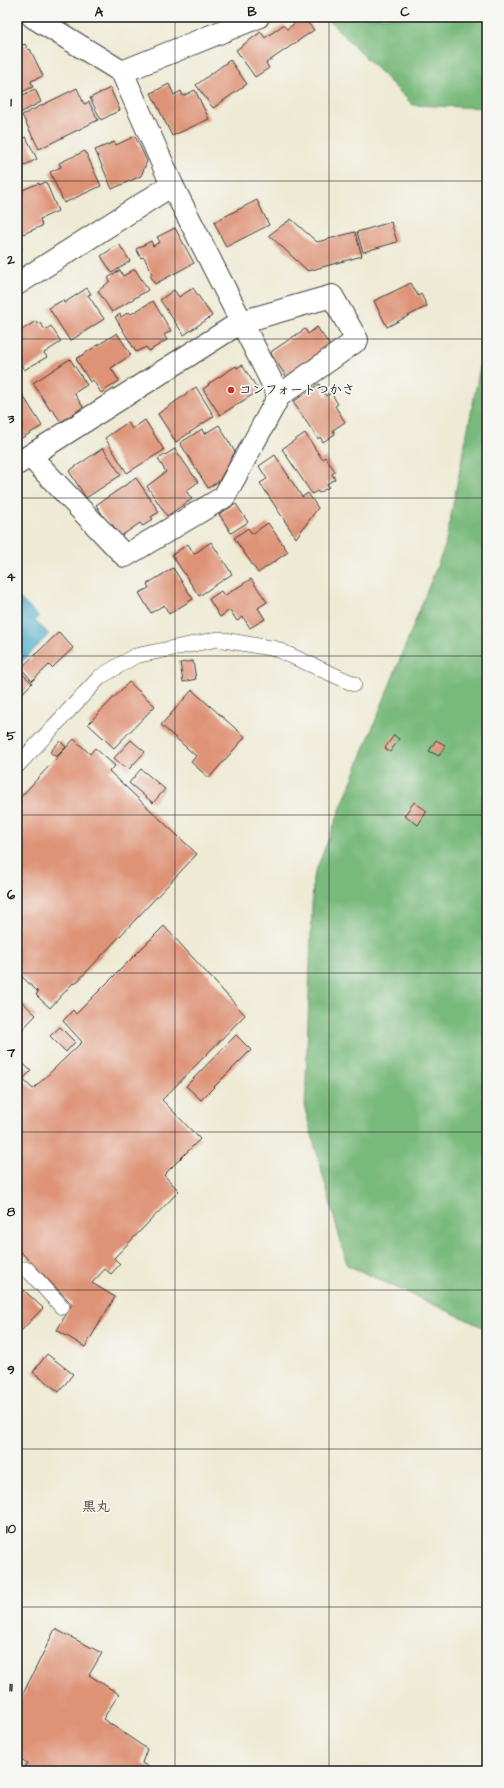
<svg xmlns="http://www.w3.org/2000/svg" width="504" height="1788" font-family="'Architects Daughter','Klee One',sans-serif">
  <rect width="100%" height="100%" fill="#f6f6f2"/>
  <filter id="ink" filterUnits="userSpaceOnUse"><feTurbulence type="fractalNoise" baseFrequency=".025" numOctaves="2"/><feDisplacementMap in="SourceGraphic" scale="8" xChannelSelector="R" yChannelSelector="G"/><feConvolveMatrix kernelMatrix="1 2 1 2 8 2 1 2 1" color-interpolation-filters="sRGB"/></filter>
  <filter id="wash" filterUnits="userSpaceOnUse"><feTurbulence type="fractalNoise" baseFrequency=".012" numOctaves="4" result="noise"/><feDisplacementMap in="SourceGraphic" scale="16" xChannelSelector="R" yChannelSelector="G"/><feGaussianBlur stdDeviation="0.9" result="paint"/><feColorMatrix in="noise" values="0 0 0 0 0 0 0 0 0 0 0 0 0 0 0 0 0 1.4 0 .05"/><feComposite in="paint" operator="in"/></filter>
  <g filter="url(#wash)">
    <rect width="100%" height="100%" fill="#eeead4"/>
    <!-- forest -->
    <path fill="#78b97b" stroke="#4a6a4c" d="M 325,17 L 487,17 L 487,108 L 413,105 Z
      M 487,331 L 487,1329 L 347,1265 L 305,1109 L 313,878 L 445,546 Z"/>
    <!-- water -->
    <path fill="#4aadc9" stroke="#336472" d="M 19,598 L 39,617 L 35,621 L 49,634 L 20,664 L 17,661 L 17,600 Z"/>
    <g id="blocks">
      <!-- building -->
      <path fill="#de9276" d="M 303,17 L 314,30 L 266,63 L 269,68 L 255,77 L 236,50 L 261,32 L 265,38 L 283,25 L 287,29 Z
        M 17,44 L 18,47 L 25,44 L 28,50 L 30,49 L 43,76 L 31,81 L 33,87 L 17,94 Z
        M 230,60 L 247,84 L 213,108 L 196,85 Z
        M 169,84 L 174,95 L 181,91 L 183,96 L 195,90 L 209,119 L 172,136 L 151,93 Z
        M 77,88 L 84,104 L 89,102 L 98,120 L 39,149 L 22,115 Z
        M 110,88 L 120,110 L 101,120 L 90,98 Z
        M 35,89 L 41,102 L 20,113 L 17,107 L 17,98 Z
        M 135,136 L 147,161 L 141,176 L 112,189 L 95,150 L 114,142 L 116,145 Z
        M 26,137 L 37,159 L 17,169 L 17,141 Z
        M 85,151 L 101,186 L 64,203 L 50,172 L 61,167 L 59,163 Z
        M 46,182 L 58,211 L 40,219 L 42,226 L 23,234 L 17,221 L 18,192 L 39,183 L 39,185 Z
        M 257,200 L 269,225 L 226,247 L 214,222 Z
        M 291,219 L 317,242 L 355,232 L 362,256 L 308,271 L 269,235 Z
        M 391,222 L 397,242 L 363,252 L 357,232 Z
        M 175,228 L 194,263 L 155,284 L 150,275 L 152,274 L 144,257 L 141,258 L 136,249 L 151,241 L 153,246 L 160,242 L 157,237 Z
        M 17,236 L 22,249 L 17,251 Z
        M 119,244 L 130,261 L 112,273 L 101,256 Z
        M 135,269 L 148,290 L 112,312 L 98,291 L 110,281 L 108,278 L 120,270 L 123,276 Z
        M 411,283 L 418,296 L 421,294 L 427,306 L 387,327 L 374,301 Z
        M 87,288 L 91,294 L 88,295 L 104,319 L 70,341 L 49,308 L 63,300 L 64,303 Z
        M 193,288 L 212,316 L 184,335 L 160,300 L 174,290 L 179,297 Z
        M 153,301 L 171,331 L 164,335 L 167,340 L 149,351 L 146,347 L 136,352 L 115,317 L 120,314 L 121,317 L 129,312 L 131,314 Z
        M 36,321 L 37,324 L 40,322 L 45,330 L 51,326 L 61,342 L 44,353 L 47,357 L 24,370 L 17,358 L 17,326 L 20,331 Z
        M 317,327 L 331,347 L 288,379 L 271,354 L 272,351 L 305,329 L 308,334 Z
        M 117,333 L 131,355 L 111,368 L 119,381 L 101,393 L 93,380 L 90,382 L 76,359 Z
        M 70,359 L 87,385 L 74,393 L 83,407 L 61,422 L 52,409 L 50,410 L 33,383 Z
        M 242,365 L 259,391 L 220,415 L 203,389 L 209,385 L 208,384 L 236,366 L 237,368 Z
        M 319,384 L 326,396 L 331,393 L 338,404 L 335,406 L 345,422 L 333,430 L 335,434 L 323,442 L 320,437 L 318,439 L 293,402 Z
        M 196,387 L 214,416 L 176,442 L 158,414 Z
        M 22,394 L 42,426 L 17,441 L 17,398 Z
        M 145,420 L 164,450 L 127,473 L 105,438 L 128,422 L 132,429 Z
        M 219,425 L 235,452 L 219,481 L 208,488 L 180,443 L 202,429 L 204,434 Z
        M 305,433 L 322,459 L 325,457 L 335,471 L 332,474 L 335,479 L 327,484 L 329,487 L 319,493 L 317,491 L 312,494 L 282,449 Z
        M 103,448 L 121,475 L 86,498 L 69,471 Z
        M 175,449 L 198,482 L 186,491 L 192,499 L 167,516 L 147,486 L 166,472 L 158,459 Z
        M 275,455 L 302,497 L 308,493 L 318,508 L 296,538 L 260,483 L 267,479 L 259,466 Z
        M 136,478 L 159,512 L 151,517 L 153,519 L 143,526 L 140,523 L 121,536 L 112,524 L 109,525 L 96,505 Z
        M 236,504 L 248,522 L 231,533 L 219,514 Z
        M 268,523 L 288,552 L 258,573 L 234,538 L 248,528 L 252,534 Z
        M 211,542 L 232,574 L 199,596 L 172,555 L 188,544 L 194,554 Z
        M 173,568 L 193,599 L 169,614 L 164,605 L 151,613 L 139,593 L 149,588 L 147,584 Z
        M 251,579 L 267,602 L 258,608 L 265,619 L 250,628 L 243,617 L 237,621 L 230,610 L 220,617 L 209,599 L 221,591 L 224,596 Z
        M 59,632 L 73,648 L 52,668 L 49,665 L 32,681 L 21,668 Z
        M 193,661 L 196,679 L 183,682 L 180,663 Z
        M 17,669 L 32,683 L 17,699 Z
        M 129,682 L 155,706 L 114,748 L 88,724 Z
        M 192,690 L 245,737 L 209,778 L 191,762 L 196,756 L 161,725 Z
        M 394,735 L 399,739 L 390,752 L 385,748 Z
        M 74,739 L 90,754 L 95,748 L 115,766 L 109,771 L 197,854 L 75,984 L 73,983 L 50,1008 L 36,995 L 38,992 L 17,972 L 17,801 Z
        M 131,740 L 145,752 L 128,770 L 114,758 Z
        M 436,740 L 445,745 L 439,756 L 429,751 Z
        M 60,741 L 66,747 L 56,757 L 50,752 Z
        M 141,769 L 165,789 L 153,803 L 129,783 Z
        M 414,802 L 427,811 L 418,825 L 404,816 Z
        M 164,926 L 245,1015 L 162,1100 L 200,1139 L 164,1175 L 179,1191 L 114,1258 L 120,1264 L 111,1274 L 105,1269 L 92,1283 L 115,1297 L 85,1347 L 57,1330 L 72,1304 L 17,1248 L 17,1074 L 33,1089 L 82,1042 L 63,1021 L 73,1010 L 76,1014 Z
        M 17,997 L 36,1015 L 17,1035 Z
        M 60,1027 L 75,1042 L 66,1052 L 50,1036 Z
        M 236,1035 L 251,1050 L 201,1100 L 186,1086 Z
        M 18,1059 L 31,1071 L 24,1078 L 17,1071 Z
        M 17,1284 L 43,1308 L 17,1335 Z
        M 47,1354 L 73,1374 L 59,1392 L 33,1372 Z
        M 55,1629 L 102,1653 L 89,1675 L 119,1694 L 103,1719 L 147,1749 L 142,1763 L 155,1771 L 22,1771 L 27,1763 L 17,1756 L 17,1706 Z"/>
    </g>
  </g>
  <g filter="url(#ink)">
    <use href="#blocks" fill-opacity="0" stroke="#3c3b38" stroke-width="1"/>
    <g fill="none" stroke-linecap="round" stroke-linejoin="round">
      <!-- service casing -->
      <g stroke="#3c3b38" stroke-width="16">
        <path id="service" d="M 17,766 L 100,677 L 135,656 L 218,639 L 276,649 L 354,684
          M 17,1268 L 28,1270 L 62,1307"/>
      </g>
      <!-- minor casing -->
      <g stroke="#3c3b38" stroke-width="24">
        <path id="minor" d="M 33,17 L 122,72 L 172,185 L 279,396
          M 122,72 L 258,17
          M 17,464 L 241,322 L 332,296 L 357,340 L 279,396 L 224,497 L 125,556 L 30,456"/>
      </g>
      <!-- tertiary casing -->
      <g stroke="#3c3b38" stroke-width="24">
        <path id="tertiary" d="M 17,284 L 172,185"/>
      </g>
      <!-- service -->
      <use href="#service" stroke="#fff" stroke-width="15"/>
      <!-- minor -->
      <use href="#minor" stroke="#fff" stroke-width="22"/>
      <!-- tertiary -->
      <use href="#tertiary" stroke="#fff" stroke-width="22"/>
    </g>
  </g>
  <!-- grid -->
  <path fill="none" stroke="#1c1c1c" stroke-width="1" stroke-opacity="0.55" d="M 175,17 L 175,1771M 329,17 L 329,1771M 17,181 L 487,181M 17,339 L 487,339M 17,498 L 487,498M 17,656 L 487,656M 17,815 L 487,815M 17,973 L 487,973M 17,1132 L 487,1132M 17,1290 L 487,1290M 17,1449 L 487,1449M 17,1607 L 487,1607"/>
  <!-- markers -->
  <circle fill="#c8321e" stroke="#f6f6f2" stroke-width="1.5" cx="231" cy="390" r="4"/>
  <g text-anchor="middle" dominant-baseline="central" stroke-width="3.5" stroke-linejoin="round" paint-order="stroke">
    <!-- poi labels -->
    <g font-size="13" font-weight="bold" fill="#1c1c1c" stroke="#f6f6f2" text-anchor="start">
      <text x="239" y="390">コンフォートつかさ</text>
    </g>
    <!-- neighbourhood labels -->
    <g font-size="14" font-weight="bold" fill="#60453c" stroke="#f6f6f2">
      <text x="96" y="1507">黒丸</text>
    </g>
  </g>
  <!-- margin -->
  <rect width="504" height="1788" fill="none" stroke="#f6f6f2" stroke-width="44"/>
  <rect x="22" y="22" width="460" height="1744" fill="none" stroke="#1c1c1c" stroke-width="1.5"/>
  <g font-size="13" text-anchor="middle" font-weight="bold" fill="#1c1c1c">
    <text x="99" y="16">A</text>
    <text x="252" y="16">B</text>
    <text x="405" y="16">C</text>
    <text x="11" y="106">1</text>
    <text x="11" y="264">2</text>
    <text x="11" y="423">3</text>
    <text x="11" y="581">4</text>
    <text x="11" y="740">5</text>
    <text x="11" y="899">6</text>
    <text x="11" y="1057">7</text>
    <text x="11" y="1216">8</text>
    <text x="11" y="1374">9</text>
    <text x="11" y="1533">10</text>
    <text x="11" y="1691">11</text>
  </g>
</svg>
